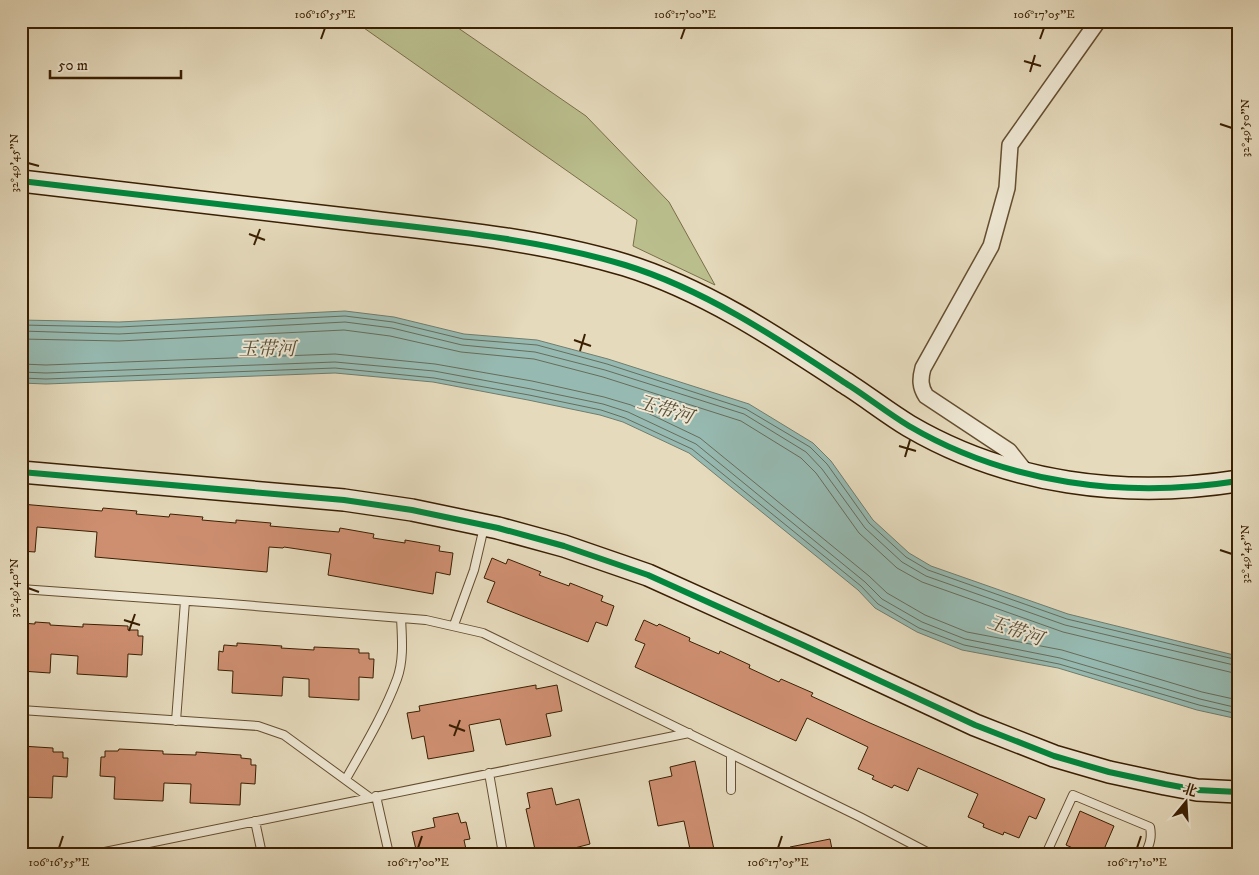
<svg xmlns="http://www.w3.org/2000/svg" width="1259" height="875" font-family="'IM FELL DW Pica','Noto Serif SC',serif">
  <rect width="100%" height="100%" fill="#e5dabc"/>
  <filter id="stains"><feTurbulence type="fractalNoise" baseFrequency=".004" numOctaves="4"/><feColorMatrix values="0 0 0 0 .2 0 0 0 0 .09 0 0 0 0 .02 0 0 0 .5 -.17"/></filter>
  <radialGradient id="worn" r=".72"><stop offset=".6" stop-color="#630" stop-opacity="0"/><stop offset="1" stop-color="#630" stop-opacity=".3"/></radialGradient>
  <!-- green -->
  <path fill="#babe8d" stroke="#7a6e48" d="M 354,21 L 448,21 L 586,116 L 669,202 L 715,285 L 633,246 L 637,220 Z"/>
  <!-- water -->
  <path fill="#96bab2" stroke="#717c6c" d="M 345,311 L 394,317 L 464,334 L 537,340 L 608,359 L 749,404 L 813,443 L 831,461 L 873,520 L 909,553 L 931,566 L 1068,614 L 1238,656 L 1238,719 L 1197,710 L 1058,668 L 962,650 L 917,632 L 875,608 L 858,590 L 689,453 L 623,422 L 600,415 L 528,400 L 433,382 L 335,373 L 46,384 L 21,383 L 21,320 L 119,322 Z"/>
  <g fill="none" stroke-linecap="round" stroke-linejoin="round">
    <!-- shore -->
    <path stroke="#686c5a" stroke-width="1" d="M 21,325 L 119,327 L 345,316 L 393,322 L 463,339 L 537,345 L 607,364 L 746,409 L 810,447 L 827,464 L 869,523 L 906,557 L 928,570 L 1067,619 L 1238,660
      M 21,331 L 119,334 L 345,322 L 392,328 L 462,345 L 535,352 L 605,370 L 744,414 L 806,452 L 822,469 L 865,528 L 902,562 L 926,576 L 1065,625 L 1238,666
      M 21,339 L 119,341 L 344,330 L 390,336 L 461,352 L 534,359 L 603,377 L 741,421 L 801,458 L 816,473 L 859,533 L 897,568 L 922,582 L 1063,632 L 1238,674
      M 21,364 L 46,365 L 335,354 L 435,364 L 532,381 L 604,397 L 631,405 L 700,438 L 869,576 L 887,593 L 925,615 L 967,632 L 1062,650 L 1202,692 L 1238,700
      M 21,372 L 46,373 L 335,362 L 434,371 L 531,389 L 603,404 L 628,412 L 696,444 L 865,582 L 882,599 L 922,622 L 965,639 L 1060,658 L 1200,699 L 1238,708
      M 21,378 L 46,379 L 335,368 L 434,378 L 529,395 L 601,410 L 625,418 L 692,449 L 861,586 L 878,604 L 919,628 L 964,645 L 1059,664 L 1199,705 L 1238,714"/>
  </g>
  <!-- building -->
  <path fill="#ce8f71" stroke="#3a1f02" d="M 21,504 L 102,511 L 103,508 L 137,511 L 136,514 L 169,517 L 170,514 L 203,517 L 202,520 L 236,523 L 236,520 L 271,523 L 270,526 L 339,532 L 340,528 L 374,534 L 373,538 L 405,543 L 405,540 L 440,546 L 439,551 L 453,553 L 450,575 L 436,572 L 433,594 L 328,575 L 331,554 L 284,547 L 283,548 L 269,547 L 267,572 L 95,557 L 97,532 L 37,527 L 35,552 L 21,551 Z
    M 492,558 L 506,564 L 508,559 L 541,572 L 539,575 L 569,586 L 570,583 L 603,596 L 601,601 L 614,606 L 607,626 L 596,622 L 588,642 L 487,602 L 495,582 L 484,578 Z
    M 644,620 L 657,626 L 659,624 L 690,638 L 689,641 L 719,654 L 720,651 L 750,665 L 749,668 L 779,682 L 781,679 L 813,693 L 811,696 L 870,723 L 1045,799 L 1036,819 L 1029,816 L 1019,838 L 1004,832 L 1003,835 L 983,827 L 984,824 L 968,817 L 978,794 L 918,768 L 908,791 L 894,785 L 892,788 L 872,779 L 874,776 L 858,769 L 868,747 L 807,718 L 796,741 L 635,667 L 645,644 L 635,640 Z
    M 35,622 L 50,623 L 50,625 L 83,627 L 83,624 L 128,626 L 128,630 L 138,630 L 138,636 L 143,636 L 142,655 L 128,654 L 127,677 L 77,674 L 78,656 L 51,654 L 50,673 L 21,671 L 21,623 L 35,624 Z
    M 237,643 L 282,646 L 281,648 L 314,650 L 314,647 L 359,649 L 359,653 L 369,653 L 369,659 L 374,659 L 373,678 L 359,677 L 359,700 L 309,697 L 309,679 L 283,677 L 282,696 L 232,693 L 233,671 L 218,670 L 219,651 L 223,652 L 224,645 L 237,646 Z
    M 536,685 L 536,689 L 557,685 L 562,711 L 546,714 L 551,736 L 506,745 L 500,719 L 469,725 L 474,751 L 428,759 L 424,736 L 412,739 L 407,713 L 420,711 L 419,706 Z
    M 21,746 L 53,748 L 53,752 L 63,752 L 63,758 L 68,758 L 67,777 L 53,776 L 52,798 L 21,797 Z
    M 119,749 L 163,751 L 163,754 L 196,755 L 196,752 L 241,755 L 241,758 L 251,759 L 251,765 L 256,765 L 255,784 L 241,783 L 240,805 L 190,803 L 191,784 L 164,783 L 163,801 L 114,799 L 115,777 L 100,776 L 101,757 L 105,757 L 105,751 L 118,751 Z
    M 695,761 L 715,854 L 691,854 L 684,821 L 658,826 L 649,781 L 672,776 L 670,767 Z
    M 552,788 L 556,805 L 579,799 L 590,844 L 567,850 L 568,854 L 536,854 L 526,809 L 530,808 L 527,793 Z
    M 1080,811 L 1114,826 L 1102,854 L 1086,854 L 1066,845 Z
    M 458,813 L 461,823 L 466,822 L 470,839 L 464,840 L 467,854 L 417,854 L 412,832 L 435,827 L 433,818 Z
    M 830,839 L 833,854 L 791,854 L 790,847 Z"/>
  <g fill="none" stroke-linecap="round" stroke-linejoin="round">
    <!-- lane casing -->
    <g stroke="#654e30" stroke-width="10">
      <path id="lane" d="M 21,589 L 218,603 L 426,620 L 483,633 L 860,817 L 931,854
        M 454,625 L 474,570 L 484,527
        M 21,710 L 258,726 L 284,735 L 369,797
        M 176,721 L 185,601
        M 489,773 L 503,854
        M 346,779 C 364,747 384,714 397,679 C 404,660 402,638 401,618
        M 731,790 L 731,754
        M 376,796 L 389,854
        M 255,821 L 262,854
        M 95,854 L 689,733
        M 1046,854 L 1073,795 L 1150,827 C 1152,837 1150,844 1145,854"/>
    </g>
    <!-- street casing -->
    <g stroke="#654e30" stroke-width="18">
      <path id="street" d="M 1028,475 L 1009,451 L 926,396 C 920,387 920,379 923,368 L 991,246 L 1007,188 L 1010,145 L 1098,21"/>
    </g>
    <!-- secondary casing -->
    <g stroke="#3a1f02" stroke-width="24">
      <path id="secondary" d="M 21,181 C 130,193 238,206 346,219 C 440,230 534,238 625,265 C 706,290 780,340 850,386 C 870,399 889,414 909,426 C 1008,484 1125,499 1238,481
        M 21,472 L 344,500 L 412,510 L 498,528 L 564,546 L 648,575 L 803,645 L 975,725 L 1054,756 L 1109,772 L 1165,784 L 1197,790 L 1238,792"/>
    </g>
    <!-- lane -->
    <use href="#lane" stroke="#eee7d3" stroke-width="8"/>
    <!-- street -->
    <use href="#street" stroke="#eee7d3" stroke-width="15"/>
    <!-- secondary -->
    <use href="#secondary" stroke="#eee7d3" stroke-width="21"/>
    <!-- cycleway casing -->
    <g stroke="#eee7d3" stroke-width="9">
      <path id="cycleway" d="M 21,181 C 130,193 238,206 346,219 C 440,230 534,238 625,265 C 706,290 780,340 850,386 C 870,399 889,414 909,426 C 1008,484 1125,499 1238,481
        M 21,472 L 344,500 L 412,510 L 498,528 L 564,546 L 648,575 L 803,645 L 975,725 L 1054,756 L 1109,772 L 1165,784 L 1197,790 L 1238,792"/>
    </g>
    <!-- cycleway -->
    <use href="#cycleway" stroke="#00873e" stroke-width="6"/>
  </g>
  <!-- ticks -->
  <path fill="none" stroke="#3a1f02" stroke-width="2" d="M 321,39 L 325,28M 681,39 L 685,28M 1040,39 L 1044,28M 1024,61 L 1041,66M 1030,72 L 1035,55M 1220,124 L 1232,128M 28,163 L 39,166M 249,234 L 265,240M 254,245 L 260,229M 574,340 L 591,346M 580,351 L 585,334M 899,446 L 916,451M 905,457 L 910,440M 1220,550 L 1232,554M 28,588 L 39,592M 124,620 L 140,625M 129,631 L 135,614M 449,725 L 465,731M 454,736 L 460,720M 59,848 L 63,836M 418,848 L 422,836M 778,848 L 782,836M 1137,848 L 1141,836"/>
  <g text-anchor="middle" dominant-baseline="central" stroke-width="4" stroke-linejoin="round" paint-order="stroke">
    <!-- water labels -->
    <g font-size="19" font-style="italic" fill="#564e37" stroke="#eee7d3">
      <text x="267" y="349">玉带河</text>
      <text transform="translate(665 410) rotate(17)">玉带河</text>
      <text transform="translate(1015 631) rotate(19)">玉带河</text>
    </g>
  </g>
  <!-- margin -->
  <rect width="1259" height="875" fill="none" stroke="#e5dabc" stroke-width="55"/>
  <!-- north arrow -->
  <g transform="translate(1186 802) rotate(18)" stroke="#eee7d3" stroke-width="4" paint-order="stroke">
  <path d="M0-4L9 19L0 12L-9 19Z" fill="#3a1f02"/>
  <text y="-8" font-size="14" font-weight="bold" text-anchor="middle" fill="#3a1f02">北</text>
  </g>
  <!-- scale -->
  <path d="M50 70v8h131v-8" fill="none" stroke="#3a1f02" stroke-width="2.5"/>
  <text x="58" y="70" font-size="15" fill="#3a1f02" stroke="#eee7d3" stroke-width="4" paint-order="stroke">50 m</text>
  <rect x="28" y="28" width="1204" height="820" fill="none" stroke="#3a1f02" stroke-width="2"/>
  <g font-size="12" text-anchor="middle" fill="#3a1f02">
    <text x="325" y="18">106°16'55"E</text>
    <text x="685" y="18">106°17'00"E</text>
    <text x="1044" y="18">106°17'05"E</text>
    <text transform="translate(1245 128) rotate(-90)" y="4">32°49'50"N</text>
    <text transform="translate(14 163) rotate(-90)" y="4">32°49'45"N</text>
    <text transform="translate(1245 554) rotate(-90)" y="4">32°49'45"N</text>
    <text transform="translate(14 588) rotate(-90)" y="4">32°49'40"N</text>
    <text x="59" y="866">106°16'55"E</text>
    <text x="418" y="866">106°17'00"E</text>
    <text x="778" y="866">106°17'05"E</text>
    <text x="1137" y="866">106°17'10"E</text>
  </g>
  <rect width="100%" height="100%" filter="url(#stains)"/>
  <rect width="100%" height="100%" fill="url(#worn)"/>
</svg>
